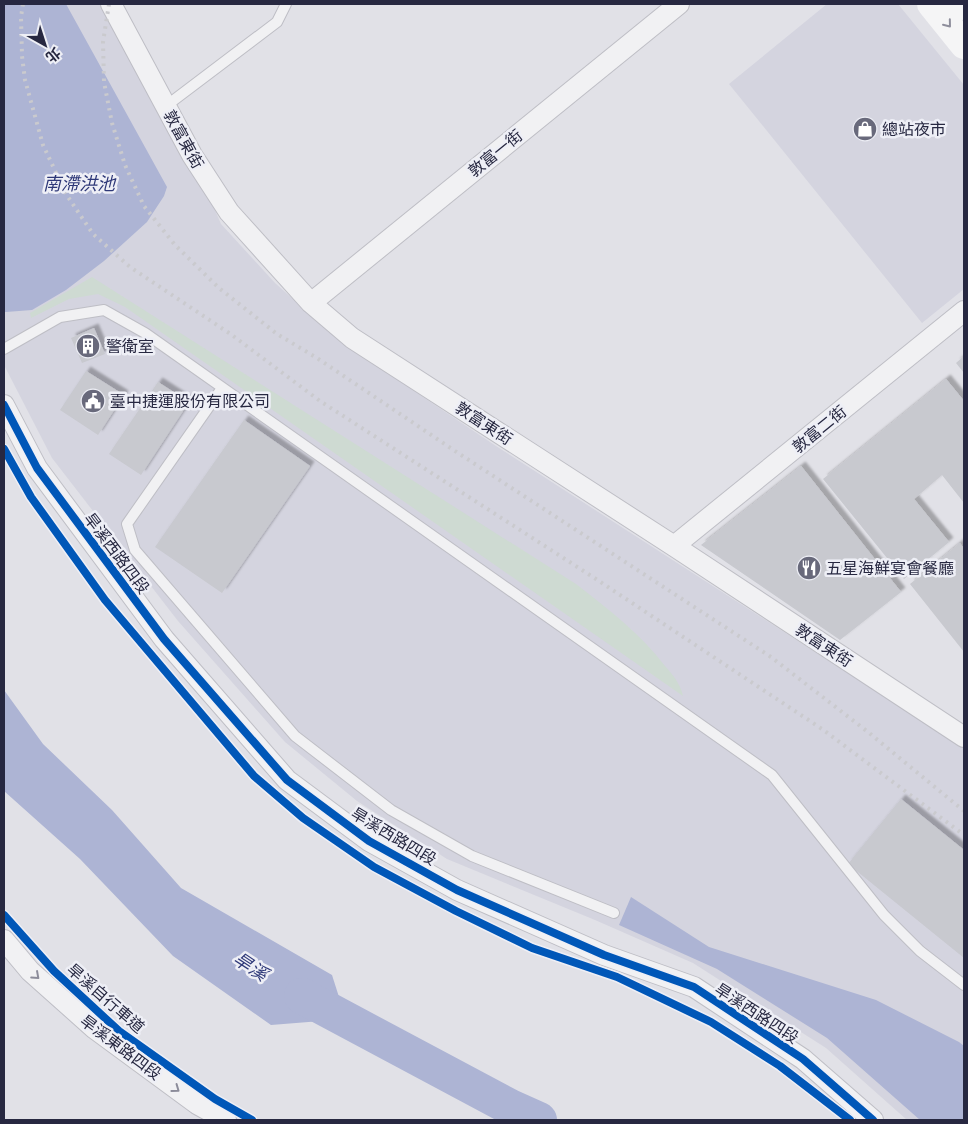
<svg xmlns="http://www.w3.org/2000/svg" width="968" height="1124" font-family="'Open Sans','Noto Sans TC',sans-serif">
  <defs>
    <filter id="shadow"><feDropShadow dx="4.5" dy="-4.5" stdDeviation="1" flood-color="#0004"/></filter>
  </defs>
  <rect width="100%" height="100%" fill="#e1e1e7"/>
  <!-- built -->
  <path fill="#d4d4df" d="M 4,4 L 123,4 L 151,62 L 221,224 L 275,283 L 341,342 L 496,446 L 964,748 L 964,1120 L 907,1120 L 826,1048 L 693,963 L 595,920 L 447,859 L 357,801 L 285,742 L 178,621 L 52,458 L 4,365 Z
    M 827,4 L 898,4 L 964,85 L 964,289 L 922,323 L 729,84 Z"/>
  <!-- green -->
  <path fill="#cedad2" d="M 92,277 L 576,584 C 608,609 640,633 665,666 C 673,675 680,683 683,696 L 125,307 L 98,294 L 69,299 L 31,318 L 30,313 Z"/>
  <!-- water -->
  <path fill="#adb4d4" d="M 4,4 L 66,4 L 167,187 L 164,196 L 147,222 L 104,261 L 66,290 L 32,310 L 6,312 L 4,312 Z
    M 4,690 L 43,744 L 112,810 L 181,888 L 332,975 L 346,1019 L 271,1025 L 173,956 L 80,859 L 4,791 Z
    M 631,897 L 709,947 L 876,1000 L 959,1042 L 964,1046 L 964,1120 L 920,1120 L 827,1038 L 717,969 L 619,925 Z"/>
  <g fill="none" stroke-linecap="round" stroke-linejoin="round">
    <!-- river -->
    <path stroke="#adb4d4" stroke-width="36" d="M 302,996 L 510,1107 L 539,1120"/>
  </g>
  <!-- building -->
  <path fill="#c8c9cf" filter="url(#shadow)" d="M 94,328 L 105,354 L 82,363 L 71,338 Z
    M 964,356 L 964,373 L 956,363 Z
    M 86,371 L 124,395 L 98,435 L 60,410 Z
    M 946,379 L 964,401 L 964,503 L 942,475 L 914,499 L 949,542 L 904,579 L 823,479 Z
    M 158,382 L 189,402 L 141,475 L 109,454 Z
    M 244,420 L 310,466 L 222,593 L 155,547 Z
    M 801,466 L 901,592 L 840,640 L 701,545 Z
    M 960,543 L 964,549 L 964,652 L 910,584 Z
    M 901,799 L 964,850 L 964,958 L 848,864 Z"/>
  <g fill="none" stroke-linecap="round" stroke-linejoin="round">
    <!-- lane casing -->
    <g stroke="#bebec5" stroke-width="12">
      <path id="lane" d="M 166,106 L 277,22 L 286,4
        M 4,349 L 60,317 L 104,310 L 145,333 L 772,775 L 884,915 L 920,951 L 964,985
        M 222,388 L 127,524 L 135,550 L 295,736 L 391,810 L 472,856 L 614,913"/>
    </g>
    <!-- street casing -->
    <g stroke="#bebec5" stroke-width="22">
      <path id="street" d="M 111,4 L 192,155 L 229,212 L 311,303 L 352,338 L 674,546 L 964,737
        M 311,303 L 679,4
        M 4,405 L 37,468 L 164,639 L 287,780 L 369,841 L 457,890 L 604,955 L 694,987 L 803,1059 L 873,1120
        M 674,546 L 964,311
        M 4,940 L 30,971 L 95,1029 L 197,1104 L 226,1120"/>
    </g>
    <!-- lane -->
    <use href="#lane" stroke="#f1f1f3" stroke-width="10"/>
    <!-- street -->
    <use href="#street" stroke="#f1f1f3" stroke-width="20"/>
    <!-- secondary -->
    <path stroke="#f5f5f6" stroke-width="28" d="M 931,4 L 964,45
      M 963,4 L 964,6"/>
    <!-- rail -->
    <path stroke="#cacace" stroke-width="4" stroke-dasharray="2.5 5" stroke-linecap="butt" d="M 23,4 L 21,17 L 22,56 L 25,80 L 43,145 L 66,194 L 93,234 L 130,267 L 232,335 L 320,401 L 596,579 L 822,729 L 964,835
      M 109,4 L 103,42 L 104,82 L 112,123 L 125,165 L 144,206 L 175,245 L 219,288 L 277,334 L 317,358 L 458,453 L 771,657 L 868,732 L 964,811"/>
    <!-- cycleway casing -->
    <g stroke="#eeeff6" stroke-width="11">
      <path id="cycleway" d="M 4,405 L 37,468 L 164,639 L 287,780 L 369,841 L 457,890 L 604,955 L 694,987 L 803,1059 L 873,1120
        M 4,449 L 31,497 L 105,600 L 254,776 L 303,818 L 374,867 L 456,911 L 532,948 L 617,977 L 711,1022 L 780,1066 L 850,1120
        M 4,915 L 54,971 L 119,1031 L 215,1099 L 252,1120"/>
    </g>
    <!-- cycleway -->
    <use href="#cycleway" stroke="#0057b8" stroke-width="8"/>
  </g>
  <!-- one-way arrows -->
  <defs><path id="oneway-chevron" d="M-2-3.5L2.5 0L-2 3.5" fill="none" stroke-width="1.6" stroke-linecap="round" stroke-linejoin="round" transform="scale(1.25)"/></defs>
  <use stroke="#8e8e9c" href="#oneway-chevron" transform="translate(948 24) rotate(51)"/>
  <g stroke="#8c8c9a">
    <use href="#oneway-chevron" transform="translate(36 976) rotate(42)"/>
    <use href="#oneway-chevron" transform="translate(176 1089) rotate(36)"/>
  </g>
  <!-- icons -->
  <defs>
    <g id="shop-disc" transform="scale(1.25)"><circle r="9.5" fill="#68697b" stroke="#eeeff6"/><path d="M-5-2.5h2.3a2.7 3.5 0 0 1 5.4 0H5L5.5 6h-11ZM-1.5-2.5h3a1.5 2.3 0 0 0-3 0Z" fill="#fff"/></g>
    <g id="building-disc" transform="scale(1.25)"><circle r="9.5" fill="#68697b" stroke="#eeeff6"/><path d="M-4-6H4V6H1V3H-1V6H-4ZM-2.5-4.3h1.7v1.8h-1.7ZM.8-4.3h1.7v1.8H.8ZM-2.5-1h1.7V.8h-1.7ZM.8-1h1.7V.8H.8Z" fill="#fff"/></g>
    <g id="civic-disc" transform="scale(1.25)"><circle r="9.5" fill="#68697b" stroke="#eeeff6"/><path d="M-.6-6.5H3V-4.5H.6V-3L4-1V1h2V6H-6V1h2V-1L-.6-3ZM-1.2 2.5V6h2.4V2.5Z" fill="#fff"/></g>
    <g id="restaurant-disc" transform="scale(1.25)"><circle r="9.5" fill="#68697b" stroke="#eeeff6"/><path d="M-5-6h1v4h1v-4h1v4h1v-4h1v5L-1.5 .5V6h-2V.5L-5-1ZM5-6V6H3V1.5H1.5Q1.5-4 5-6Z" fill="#fff"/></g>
  </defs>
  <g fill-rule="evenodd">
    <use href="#shop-disc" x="865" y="129"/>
    <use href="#building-disc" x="88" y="346"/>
    <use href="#civic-disc" x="93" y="401"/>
    <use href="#restaurant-disc" x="809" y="568"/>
  </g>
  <g text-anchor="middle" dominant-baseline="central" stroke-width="5" stroke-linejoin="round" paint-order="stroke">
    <!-- poi labels -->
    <g font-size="16" fill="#272841" stroke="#eeeff6" text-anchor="start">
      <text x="882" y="129">總站夜市</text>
      <text x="106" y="346">警衛室</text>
      <text x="110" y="401">臺中捷運股份有限公司</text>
      <text x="826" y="568">五星海鮮宴會餐廳</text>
    </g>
    <!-- street labels -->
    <g font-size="16" fill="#272841" stroke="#eeeff6">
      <text transform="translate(184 139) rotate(61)">敦富東街</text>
      <text transform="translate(495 153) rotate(-39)">敦富一街</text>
      <text transform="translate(484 423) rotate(33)">敦富東街</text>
      <text transform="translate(819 429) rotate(-39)">敦富二街</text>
      <text transform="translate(117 553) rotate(53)">旱溪西路四段</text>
      <text transform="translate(824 645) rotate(33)">敦富東街</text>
      <text transform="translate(394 836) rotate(31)">旱溪西路四段</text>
      <text transform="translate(106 998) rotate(41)">旱溪自行車道</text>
      <text transform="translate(757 1013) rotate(33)">旱溪西路四段</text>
      <text transform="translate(121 1047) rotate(37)">旱溪東路四段</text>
    </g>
    <!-- water labels -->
    <g font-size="18" font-style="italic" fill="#2e3878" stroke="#eeeff6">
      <text x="79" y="183">南滯洪池</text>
      <text transform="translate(251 966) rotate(33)">旱溪</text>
    </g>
  </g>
  <!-- border -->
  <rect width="968" height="1124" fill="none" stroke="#272841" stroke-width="10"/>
  <!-- north arrow -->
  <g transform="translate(45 45) rotate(141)" stroke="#eeeff6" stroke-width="4" paint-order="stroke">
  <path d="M0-4L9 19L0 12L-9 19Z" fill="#272841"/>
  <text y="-8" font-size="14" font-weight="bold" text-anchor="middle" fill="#272841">北</text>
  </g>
</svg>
